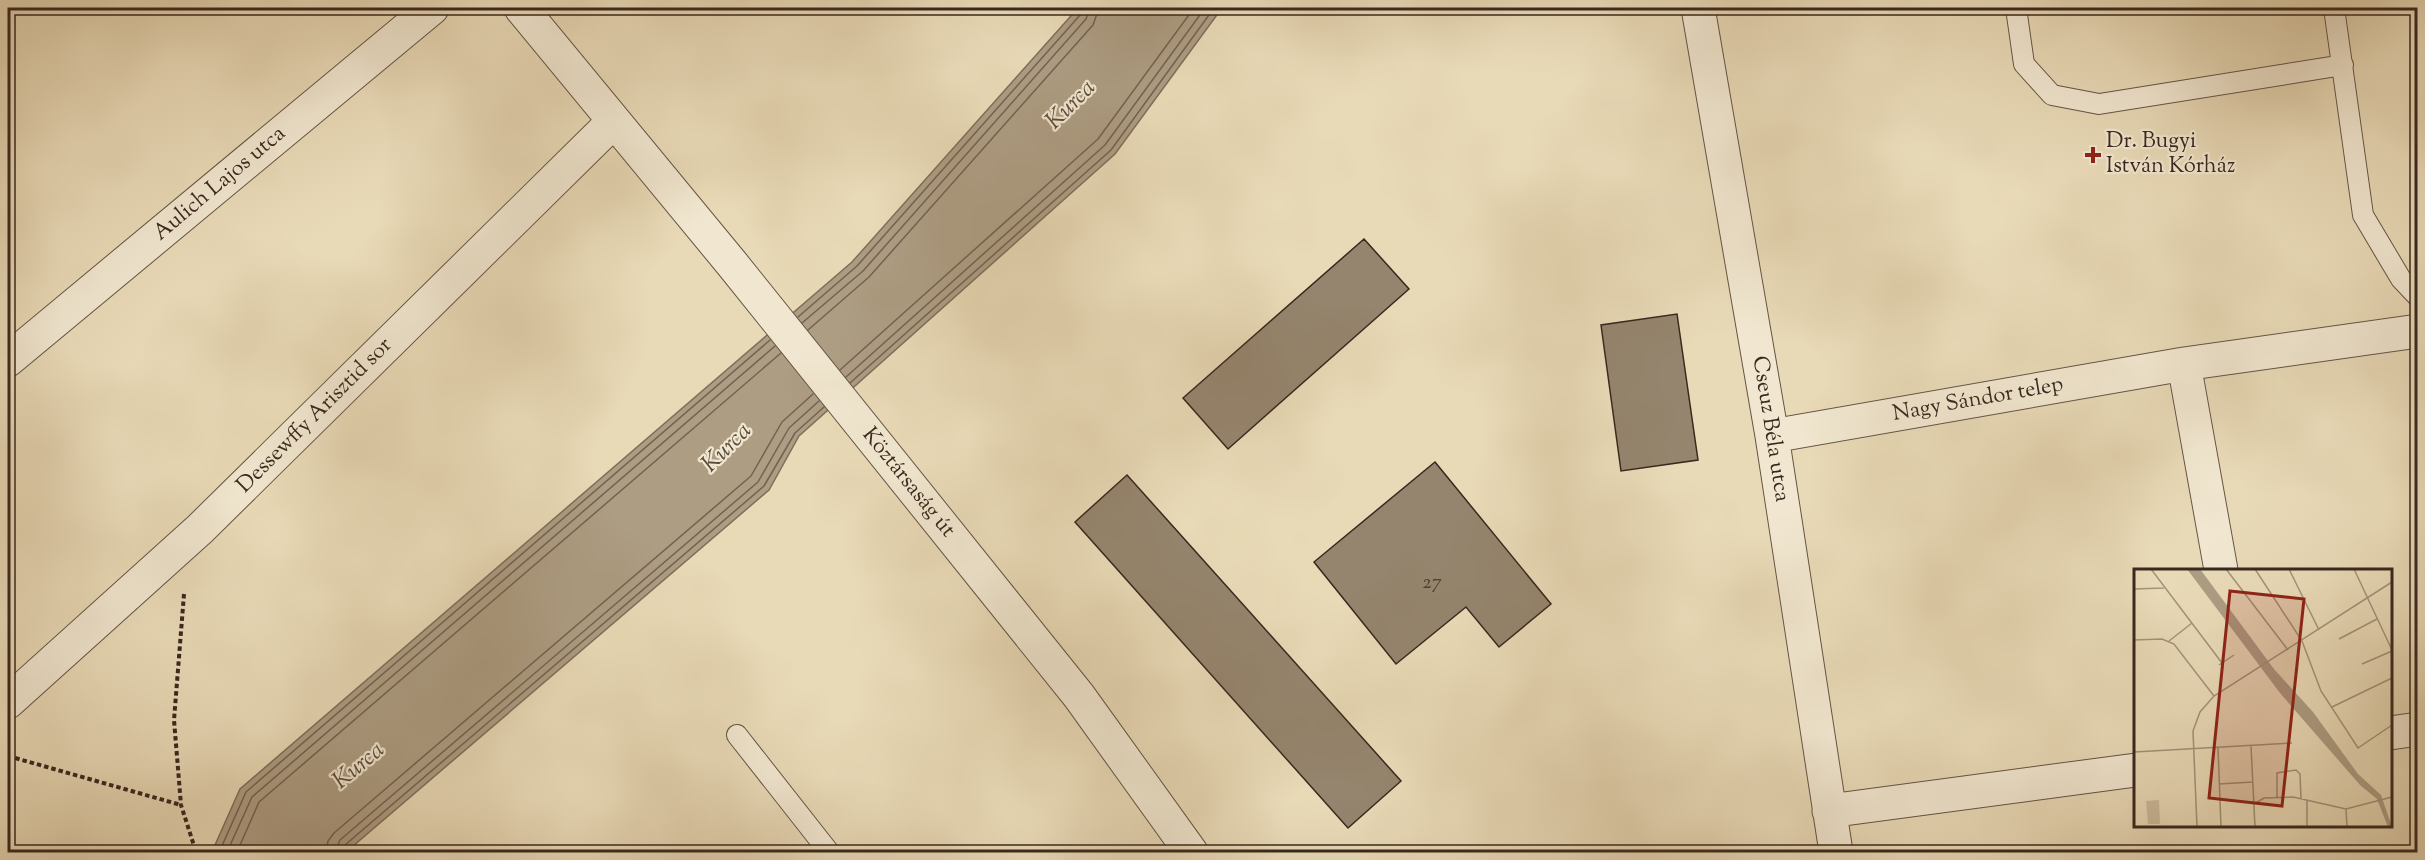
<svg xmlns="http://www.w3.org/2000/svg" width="2425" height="860" font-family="'Sorts Mill Goudy',serif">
  <rect width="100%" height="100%" fill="#e9dab7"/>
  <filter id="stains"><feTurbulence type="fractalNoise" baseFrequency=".00333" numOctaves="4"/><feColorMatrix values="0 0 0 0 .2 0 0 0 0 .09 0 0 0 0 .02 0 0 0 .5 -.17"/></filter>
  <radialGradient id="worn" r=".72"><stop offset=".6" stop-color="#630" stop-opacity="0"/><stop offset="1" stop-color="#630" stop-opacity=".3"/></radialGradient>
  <!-- water -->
  <path fill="#ad9d83" stroke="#7f6e5b" stroke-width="1.5" d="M 1078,8 L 1222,8 L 1115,154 L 799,436 L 769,490 L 346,852 L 193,852 L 215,845 L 240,789 L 852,262 Z"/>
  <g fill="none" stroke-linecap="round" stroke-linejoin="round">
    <!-- shore -->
    <path stroke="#736251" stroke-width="1.5" d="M 798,317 L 857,266 L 1081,14 L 1082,8
      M 802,323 L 863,271 L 1086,19 L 1090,8
      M 808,330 L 869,277 L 1093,25 L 1099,8
      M 840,370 L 1098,139 L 1194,8
      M 846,377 L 1105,145 L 1205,8
      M 850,383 L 1111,150 L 1214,8
      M 213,852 L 221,848 L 246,792 L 770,340
      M 227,852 L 252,797 L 775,346
      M 237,852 L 259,802 L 781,353
      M 326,852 L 328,841 L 334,833 L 751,476 L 782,422 L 813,394
      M 335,852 L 340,840 L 758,482 L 789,428 L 819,401
      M 343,852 L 345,845 L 764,486 L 795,433 L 824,407"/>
  </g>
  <!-- building -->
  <path fill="#95856e" stroke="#39281f" stroke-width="1.5" d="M 1364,239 L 1409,289 L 1228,449 L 1183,398 Z
    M 1677,314 L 1698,460 L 1621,471 L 1601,325 Z
    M 1435,462 L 1551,604 L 1499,647 L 1466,607 L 1396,664 L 1314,562 Z
    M 1127,475 L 1401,781 L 1348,828 L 1075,522 Z
    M 1743,849 L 1744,852 L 1718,852 Z"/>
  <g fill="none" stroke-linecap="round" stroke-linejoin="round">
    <!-- lane casing -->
    <g stroke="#655445" stroke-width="22">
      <path id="lane" d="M 2016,8 L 2024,64 L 2052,95 L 2099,104 L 2343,65
        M 2334,8 L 2363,215 L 2401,279 L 2418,297
        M 737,735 L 829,852"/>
    </g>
    <!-- street casing -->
    <g stroke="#655445" stroke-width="35">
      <path id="street" d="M 521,8 L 733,265 L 1079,696 L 1191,852
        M 1698,8 L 1772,436 L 1836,852
        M 8,360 L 432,8
        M 2184,364 L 2221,570
        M 1772,436 L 2184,364 L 2418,331
        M 8,702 L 200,529 L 614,121
        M 2390,733 L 2418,729
        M 1829,811 L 2136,770"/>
    </g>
    <!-- path -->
    <path stroke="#39281f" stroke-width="4" stroke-dasharray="4.5 3" stroke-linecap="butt" d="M 184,594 L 174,720 L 181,805 L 196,852
      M 8,756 L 181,805"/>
    <!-- lane -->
    <use href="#lane" stroke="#f1e7d0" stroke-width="20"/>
    <!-- street -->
    <use href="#street" stroke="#f1e7d0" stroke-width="33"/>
  </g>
  <!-- markers -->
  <path fill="#8f2418" stroke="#f1e7d0" stroke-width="2" d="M2090 146h6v6h6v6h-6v6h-6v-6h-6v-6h6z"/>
  <g text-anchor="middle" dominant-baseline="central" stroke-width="4.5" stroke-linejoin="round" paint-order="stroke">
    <!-- number labels -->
    <g font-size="20" fill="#503f33">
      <text x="1432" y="583">27</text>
    </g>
    <!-- poi labels -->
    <g font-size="22" fill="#39281f" stroke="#f1e7d0" text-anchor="start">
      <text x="2106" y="142">Dr. Bugyi<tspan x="2106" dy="25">István Kórház</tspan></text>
    </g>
    <!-- street labels -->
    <g font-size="22" fill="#39281f" stroke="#f1e7d0">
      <text transform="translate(220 184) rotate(-40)">Aulich Lajos utca</text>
      <text transform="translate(1978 400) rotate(-10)">Nagy Sándor telep</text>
      <text transform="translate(315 416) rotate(-45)">Dessewffy Arisztid sor</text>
      <text transform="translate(1770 429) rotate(81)">Cseuz Béla utca</text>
      <text transform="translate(908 483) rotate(51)">Köztársaság út</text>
    </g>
    <!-- water labels -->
    <g font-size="24" font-style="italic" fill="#5c4b3d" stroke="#f1e7d0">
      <text transform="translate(1071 105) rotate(-45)">Kurca</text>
      <text transform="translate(727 448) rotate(-45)">Kurca</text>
      <text transform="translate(359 766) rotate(-40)">Kurca</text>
    </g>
  </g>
  <!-- overview -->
  <g transform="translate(2134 569)">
    <rect width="258" height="258" fill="#e9dab7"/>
    <path d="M 25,231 L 26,255 L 14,255 L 12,232 Z" fill="#cbbc9d"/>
    <path d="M 53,0 L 66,0 L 140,100 L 179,143 L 224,205 L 247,226 L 258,258 L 254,258 L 243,230 L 226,216 L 146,124 Z" fill="#ad9d83"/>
    <path fill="none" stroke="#a3937a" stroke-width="1.5" d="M 17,0 L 88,94M 92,0 L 154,81M 121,0 L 168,72 L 187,122 L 224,179 L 258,156M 155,0 L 185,61M 220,0 L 258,81M 0,20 L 30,19M 205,70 L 243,50M 0,71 L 28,70 L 40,75 L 80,127M 35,72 L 58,54M 228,95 L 258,82M 85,96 L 100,86M 198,138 L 258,109M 117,177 L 121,258M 84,178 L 87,258M 0,183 L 158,174M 85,215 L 119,213M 143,229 L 143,204 L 162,201 L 166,205 L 167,230M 120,235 L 130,229 L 159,228 L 212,240 L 258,228M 212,240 L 213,258M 63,258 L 59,162 L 66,143 L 80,127 L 258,13M 173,258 L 173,232"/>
    <path fill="#8f2418" fill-opacity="0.15" stroke="#8f2418" stroke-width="3" d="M 96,22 L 170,30 L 148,237 L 75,229 Z"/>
    <rect width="258" height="258" fill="none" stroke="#39281f" stroke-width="3"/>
  </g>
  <!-- margin -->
  <rect width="2425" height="860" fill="none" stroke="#e9dab7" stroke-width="30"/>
  <rect x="9" y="9" width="2407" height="842" fill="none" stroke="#39281f" stroke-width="3"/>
  <rect x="15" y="15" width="2395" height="830" fill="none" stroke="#39281f" stroke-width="1.5"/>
  <rect width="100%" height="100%" filter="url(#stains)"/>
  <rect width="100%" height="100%" fill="url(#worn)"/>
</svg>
